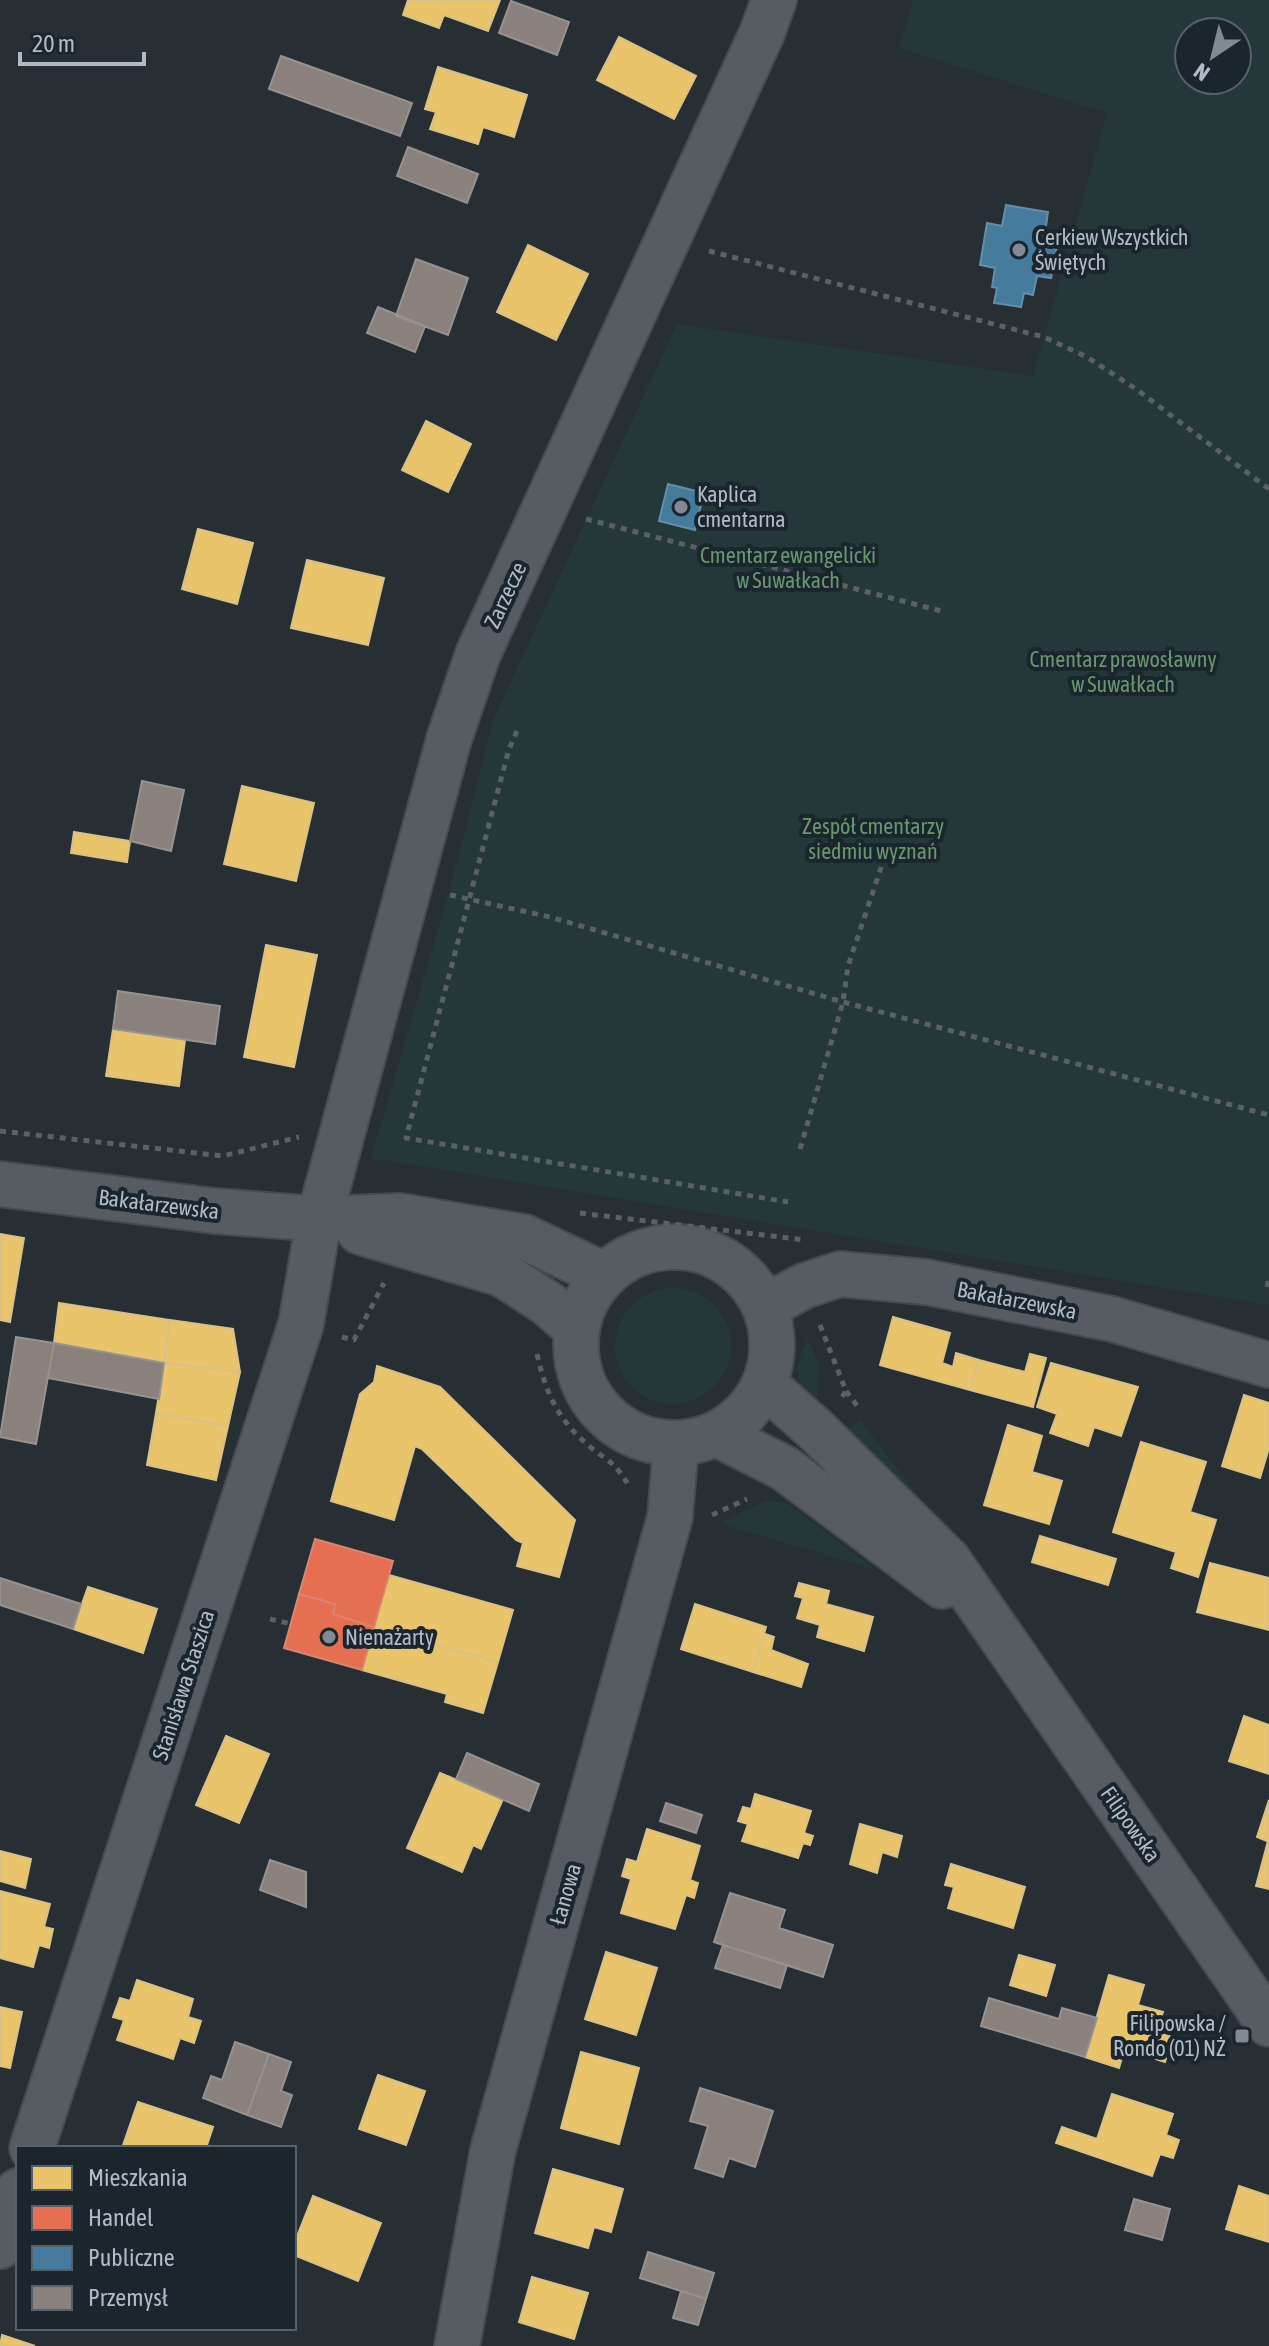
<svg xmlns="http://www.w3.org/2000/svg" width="1269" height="2346" font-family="'Asap Condensed',sans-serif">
  <rect width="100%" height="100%" fill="#272e34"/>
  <!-- green -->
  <path fill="#243839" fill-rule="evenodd" d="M 913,0 L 1269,0 L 1269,1305 L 371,1158 L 448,895 L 494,718 L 677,324 L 1033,376 L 1107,113 L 899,48 ZM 1189,32 L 1237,32 L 1237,80 L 1189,80 Z
    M615 1346a58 58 0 1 1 116 0a58 58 0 1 1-116 0Z
    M 808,1339 L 818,1363 L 817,1398 L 810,1406 C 795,1379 793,1367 808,1339 Z
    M 860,1420 L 950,1537 L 840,1435 Z
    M 767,1500 L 787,1503 L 875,1569 L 724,1525 L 724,1521 Z"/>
  <!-- homes -->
  <path fill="#e9c46a" stroke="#d8c186" stroke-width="2" d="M 408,0 L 500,0 L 488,31 L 444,15 L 439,28 L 403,15 Z
    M 619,37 L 696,76 L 674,119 L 597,80 Z
    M 438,67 L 527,95 L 514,137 L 483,127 L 478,144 L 430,129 L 436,112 L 425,109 Z
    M 528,245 L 588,274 L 556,340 L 497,312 Z
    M 426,421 L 471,444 L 448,492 L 402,470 Z
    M 198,529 L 253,543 L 237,604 L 182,589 Z
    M 307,560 L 384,578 L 368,645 L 291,628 Z
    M 242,786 L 314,803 L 296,881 L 224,864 Z
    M 74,832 L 130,841 L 127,862 L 71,853 Z
    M 266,945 L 317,955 L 294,1067 L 244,1057 Z
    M 113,1029 L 185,1040 L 179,1086 L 106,1076 Z
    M 0,1234 L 24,1238 L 10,1322 L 0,1320 Z
    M 59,1303 L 170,1320 L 164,1363 L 54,1343 Z
    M 893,1317 L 950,1333 L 942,1363 L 953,1367 L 956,1353 L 979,1360 L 970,1390 L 880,1365 Z
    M 170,1320 L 233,1329 L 240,1372 L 164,1363 Z
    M 1030,1354 L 1046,1358 L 1033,1407 L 970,1390 L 979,1360 L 1025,1372 Z
    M 164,1363 L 240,1372 L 228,1426 L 156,1413 Z
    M 1051,1363 L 1138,1387 L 1121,1436 L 1094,1427 L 1088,1446 L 1050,1433 L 1057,1414 L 1037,1407 Z
    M 377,1366 L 440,1387 L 575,1520 L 559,1577 L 517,1566 L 523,1543 L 516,1540 L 422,1449 L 415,1446 L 394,1520 L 331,1501 L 360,1394 L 374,1382 Z
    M 1244,1395 L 1269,1403 L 1269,1448 L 1260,1478 L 1222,1466 Z
    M 156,1413 L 228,1426 L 216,1480 L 147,1465 Z
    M 1008,1425 L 1042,1436 L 1032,1472 L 1062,1481 L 1049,1524 L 984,1505 Z
    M 1141,1442 L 1206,1462 L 1190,1512 L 1216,1520 L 1198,1577 L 1171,1568 L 1176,1552 L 1113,1532 Z
    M 1040,1536 L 1116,1559 L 1108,1585 L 1032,1562 Z
    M 1210,1563 L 1269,1578 L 1269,1630 L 1197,1612 Z
    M 389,1575 L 513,1610 L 498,1662 L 374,1627 Z
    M 799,1583 L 829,1591 L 826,1604 L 873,1617 L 864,1651 L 817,1637 L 820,1625 L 797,1618 L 803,1598 L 795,1596 Z
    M 88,1587 L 157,1609 L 143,1653 L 73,1629 Z
    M 695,1604 L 766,1627 L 753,1672 L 681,1649 Z
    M 374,1627 L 498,1662 L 483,1713 L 445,1702 L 447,1694 L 362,1670 Z
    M 765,1634 L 774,1637 L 771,1650 L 808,1664 L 801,1687 L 753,1672 Z
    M 1244,1716 L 1269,1725 L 1269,1774 L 1229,1761 Z
    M 226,1736 L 269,1754 L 239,1823 L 196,1805 Z
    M 440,1773 L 503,1799 L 481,1849 L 473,1845 L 462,1872 L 407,1848 Z
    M 755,1794 L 811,1811 L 804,1833 L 813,1836 L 810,1845 L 803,1843 L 798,1858 L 742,1841 L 748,1824 L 738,1821 L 743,1807 L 751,1809 Z
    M 1269,1800 L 1269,1842 L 1257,1837 Z
    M 860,1824 L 902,1836 L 897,1857 L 882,1852 L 877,1873 L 850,1864 Z
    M 647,1829 L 700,1846 L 690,1880 L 698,1883 L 694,1898 L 686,1895 L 675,1929 L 621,1913 L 631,1879 L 622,1876 L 627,1859 L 637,1862 Z
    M 1268,1841 L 1269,1842 L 1269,1889 L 1256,1886 Z
    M 0,1851 L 31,1859 L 25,1888 L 0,1881 Z
    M 951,1864 L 1025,1887 L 1013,1928 L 948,1908 L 954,1887 L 945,1885 Z
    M 0,1891 L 50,1904 L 44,1927 L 53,1929 L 49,1948 L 39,1945 L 33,1967 L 0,1958 Z
    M 606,1952 L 657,1968 L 636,2035 L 585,2019 Z
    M 1019,1955 L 1055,1965 L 1046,1996 L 1010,1985 Z
    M 1109,1975 L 1144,1985 L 1138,2005 L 1163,2012 L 1156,2032 L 1172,2037 L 1165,2062 L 1140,2054 L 1142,2048 L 1126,2044 L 1119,2068 L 1085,2057 Z
    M 137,1980 L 193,1999 L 188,2017 L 201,2021 L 194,2043 L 180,2038 L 173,2059 L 117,2040 L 124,2020 L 113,2017 L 120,1998 L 130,2001 Z
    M 0,2007 L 22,2012 L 10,2068 L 0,2066 Z
    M 581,2052 L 639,2068 L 619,2144 L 561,2128 Z
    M 378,2075 L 425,2091 L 406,2145 L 359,2129 Z
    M 1112,2094 L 1173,2114 L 1166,2135 L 1179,2140 L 1173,2158 L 1160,2154 L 1152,2176 L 1056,2143 L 1062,2127 L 1097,2139 Z
    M 138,2102 L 213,2127 L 206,2148 L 122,2148 Z
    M 553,2169 L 623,2189 L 611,2232 L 594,2227 L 588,2248 L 535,2233 Z
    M 1239,2186 L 1269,2196 L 1269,2242 L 1226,2229 Z
    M 313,2196 L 381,2223 L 358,2281 L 294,2255 L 294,2244 Z
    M 532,2277 L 588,2293 L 574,2339 L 519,2322 Z
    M 2,2335 L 35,2346 L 0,2346 Z"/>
  <!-- shops -->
  <path fill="#e76f51" stroke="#d78674" stroke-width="2" d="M 315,1539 L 393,1561 L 374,1627 L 333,1614 L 335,1604 L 299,1594 Z
    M 299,1594 L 335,1604 L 333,1614 L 374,1627 L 362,1670 L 284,1648 Z"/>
  <!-- public -->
  <path fill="#457b9d" stroke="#658ea9" stroke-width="2" d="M 1006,205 L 1048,212 L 1045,233 L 1059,235 L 1051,278 L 1037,276 L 1033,295 L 1024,293 L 1021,307 L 994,303 L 997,288 L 992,287 L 995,268 L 980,265 L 987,223 L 1002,226 Z
    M 668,484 L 704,493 L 695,530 L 659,521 Z"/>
  <!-- industry -->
  <path fill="#8a817c" stroke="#969292" stroke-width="2" d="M 511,1 L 569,22 L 557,55 L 499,33 Z
    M 281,56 L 412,103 L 400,136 L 269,89 Z
    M 408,147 L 478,174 L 467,203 L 397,176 Z
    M 416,259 L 468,278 L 448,335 L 396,316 Z
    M 378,307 L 425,326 L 415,352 L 367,333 Z
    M 142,781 L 184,790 L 171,851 L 130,841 Z
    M 118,991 L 220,1006 L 215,1044 L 113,1029 Z
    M 16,1337 L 54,1343 L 36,1444 L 0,1437 Z
    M 54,1343 L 164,1363 L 159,1399 L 48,1378 Z
    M 0,1578 L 81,1604 L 73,1629 L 0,1605 Z
    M 467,1753 L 539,1784 L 529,1811 L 456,1779 Z
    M 666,1803 L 702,1815 L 696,1833 L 660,1821 Z
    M 270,1860 L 306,1872 L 306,1907 L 260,1890 Z
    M 730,1893 L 785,1910 L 779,1928 L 833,1945 L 823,1977 L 714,1942 Z
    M 723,1945 L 787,1965 L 780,1988 L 715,1968 Z
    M 989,1998 L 1059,2019 L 1062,2008 L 1097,2018 L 1085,2057 L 981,2026 Z
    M 235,2042 L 269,2054 L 247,2115 L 203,2098 L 211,2076 L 222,2080 Z
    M 269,2054 L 291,2062 L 281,2091 L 292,2095 L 281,2127 L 247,2115 Z
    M 700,2088 L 773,2111 L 755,2167 L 729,2158 L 723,2177 L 695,2168 L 708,2126 L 690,2121 Z
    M 1134,2199 L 1170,2209 L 1162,2240 L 1125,2230 Z
    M 648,2252 L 714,2273 L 706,2299 L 640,2278 Z
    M 681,2291 L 706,2299 L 698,2325 L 673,2318 Z"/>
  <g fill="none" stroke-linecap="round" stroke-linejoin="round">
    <!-- minor casing -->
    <g stroke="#454a4f" stroke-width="48">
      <path id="minor" d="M 0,1184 L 215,1211 L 319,1219 L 400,1216 L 524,1237 L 604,1275
        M 360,1232 L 502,1274 L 547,1303 L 577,1329
        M576 1345a98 98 0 1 1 196 0a98 98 0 1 1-196 0Z
        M 765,1307 L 804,1286 L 840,1274 L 926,1282 L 1112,1319 L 1269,1365
        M 765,1385 L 816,1430 L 948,1560 L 1269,2024
        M 717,1434 L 784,1468 L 942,1586
        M 32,2148 L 301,1324 L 319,1219 L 449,739 L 478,654 L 762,33 L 774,0
        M 0,2246 L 18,2191
        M 457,2346 L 493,2150 L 670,1517 L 676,1444"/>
    </g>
    <!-- path -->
    <path stroke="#5b6066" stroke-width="5" stroke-dasharray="6 6" stroke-linecap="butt" d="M 709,251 L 1044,337 L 1087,357 L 1136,389 L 1269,489
      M 586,519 L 945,612
      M 517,731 L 509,749 L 406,1138 L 788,1202
      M 450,895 L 550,917 L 843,1002 L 1269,1115
      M 0,1131 L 223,1156 L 299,1137
      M 800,1149 L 843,1002 L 848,966 L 889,844
      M 580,1213 L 805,1240
      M 1267,1287 L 1269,1280
      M 820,1325 L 846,1391 L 842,1397
      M 342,1337 L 354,1340 L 384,1283
      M 537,1354 C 547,1397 559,1422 594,1450 C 612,1463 617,1466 629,1486
      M 846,1391 L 858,1407
      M 712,1515 L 747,1499
      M 270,1619 L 291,1624"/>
    <!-- minor -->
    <use href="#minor" stroke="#575c63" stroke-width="44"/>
  </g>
  <!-- markers -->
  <g fill="#818a93" stroke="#1b252e" stroke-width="3">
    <circle cx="1019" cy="250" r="8"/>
    <circle cx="681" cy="507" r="8"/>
    <circle cx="329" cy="1637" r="8"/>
    <rect x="1234" y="2028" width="16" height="16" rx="4"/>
  </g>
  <g text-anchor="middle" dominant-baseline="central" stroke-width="8" stroke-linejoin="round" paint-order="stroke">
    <!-- poi labels -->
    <g font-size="22" fill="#b1bbc6" stroke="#1b252e" text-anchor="start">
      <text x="1035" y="237">Cerkiew Wszystkich<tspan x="1035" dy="25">Świętych</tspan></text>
      <text x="697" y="494">Kaplica<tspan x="697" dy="25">cmentarna</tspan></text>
      <text x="345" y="1637">Nienażarty</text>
      <text x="1226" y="2023" text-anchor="end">Filipowska /<tspan x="1226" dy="25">Rondo (01) NŻ</tspan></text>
    </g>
    <!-- park labels -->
    <g font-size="22" fill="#69966f" stroke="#1b252e">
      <text x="788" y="555">Cmentarz ewangelicki<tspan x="788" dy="25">w Suwałkach</tspan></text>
      <text x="1123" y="659">Cmentarz prawosławny<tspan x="1123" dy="25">w Suwałkach</tspan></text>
      <text x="873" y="826">Zespół cmentarzy<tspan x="873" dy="25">siedmiu wyznań</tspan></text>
    </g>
    <!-- street labels -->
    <g font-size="22" fill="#b1bbc6" stroke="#1b252e">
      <text transform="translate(505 595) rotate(-65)">Zarzecze</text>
      <text transform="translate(159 1204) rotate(7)">Bakałarzewska</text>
      <text transform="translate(1017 1300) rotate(11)">Bakałarzewska</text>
      <text transform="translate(183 1685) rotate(-72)">Stanisława Staszica</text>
      <text transform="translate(1131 1824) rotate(55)">Filipowska</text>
      <text transform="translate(565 1894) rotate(-74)">Łanowa</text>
    </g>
  </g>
  <!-- legend -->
  <rect x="16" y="2146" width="280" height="184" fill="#1b252e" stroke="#57616b" stroke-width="2"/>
  <rect x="32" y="2166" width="40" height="24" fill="#e9c46a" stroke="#57616b" stroke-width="2"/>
  <text x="88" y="2186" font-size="24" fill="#b1bbc6">Mieszkania</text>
  <rect x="32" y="2206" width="40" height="24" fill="#e76f51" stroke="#57616b" stroke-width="2"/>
  <text x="88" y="2226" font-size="24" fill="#b1bbc6">Handel</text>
  <rect x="32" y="2246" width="40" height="24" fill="#457b9d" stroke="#57616b" stroke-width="2"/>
  <text x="88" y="2266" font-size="24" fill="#b1bbc6">Publiczne</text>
  <rect x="32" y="2286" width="40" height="24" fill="#8a817c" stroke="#57616b" stroke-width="2"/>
  <text x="88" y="2306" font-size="24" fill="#b1bbc6">Przemysł</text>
  <!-- north arrow -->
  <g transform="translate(1213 56) rotate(215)"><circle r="38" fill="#1b252e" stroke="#57616b" stroke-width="2"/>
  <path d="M0-6L14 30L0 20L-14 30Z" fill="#818a93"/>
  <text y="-12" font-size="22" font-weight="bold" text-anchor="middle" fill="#b1bbc6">N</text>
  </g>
  <!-- scale -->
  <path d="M20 52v12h124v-12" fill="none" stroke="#b1bbc6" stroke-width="4"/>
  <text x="32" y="52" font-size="24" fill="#b1bbc6" stroke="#1b252e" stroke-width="6" paint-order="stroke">20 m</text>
</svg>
